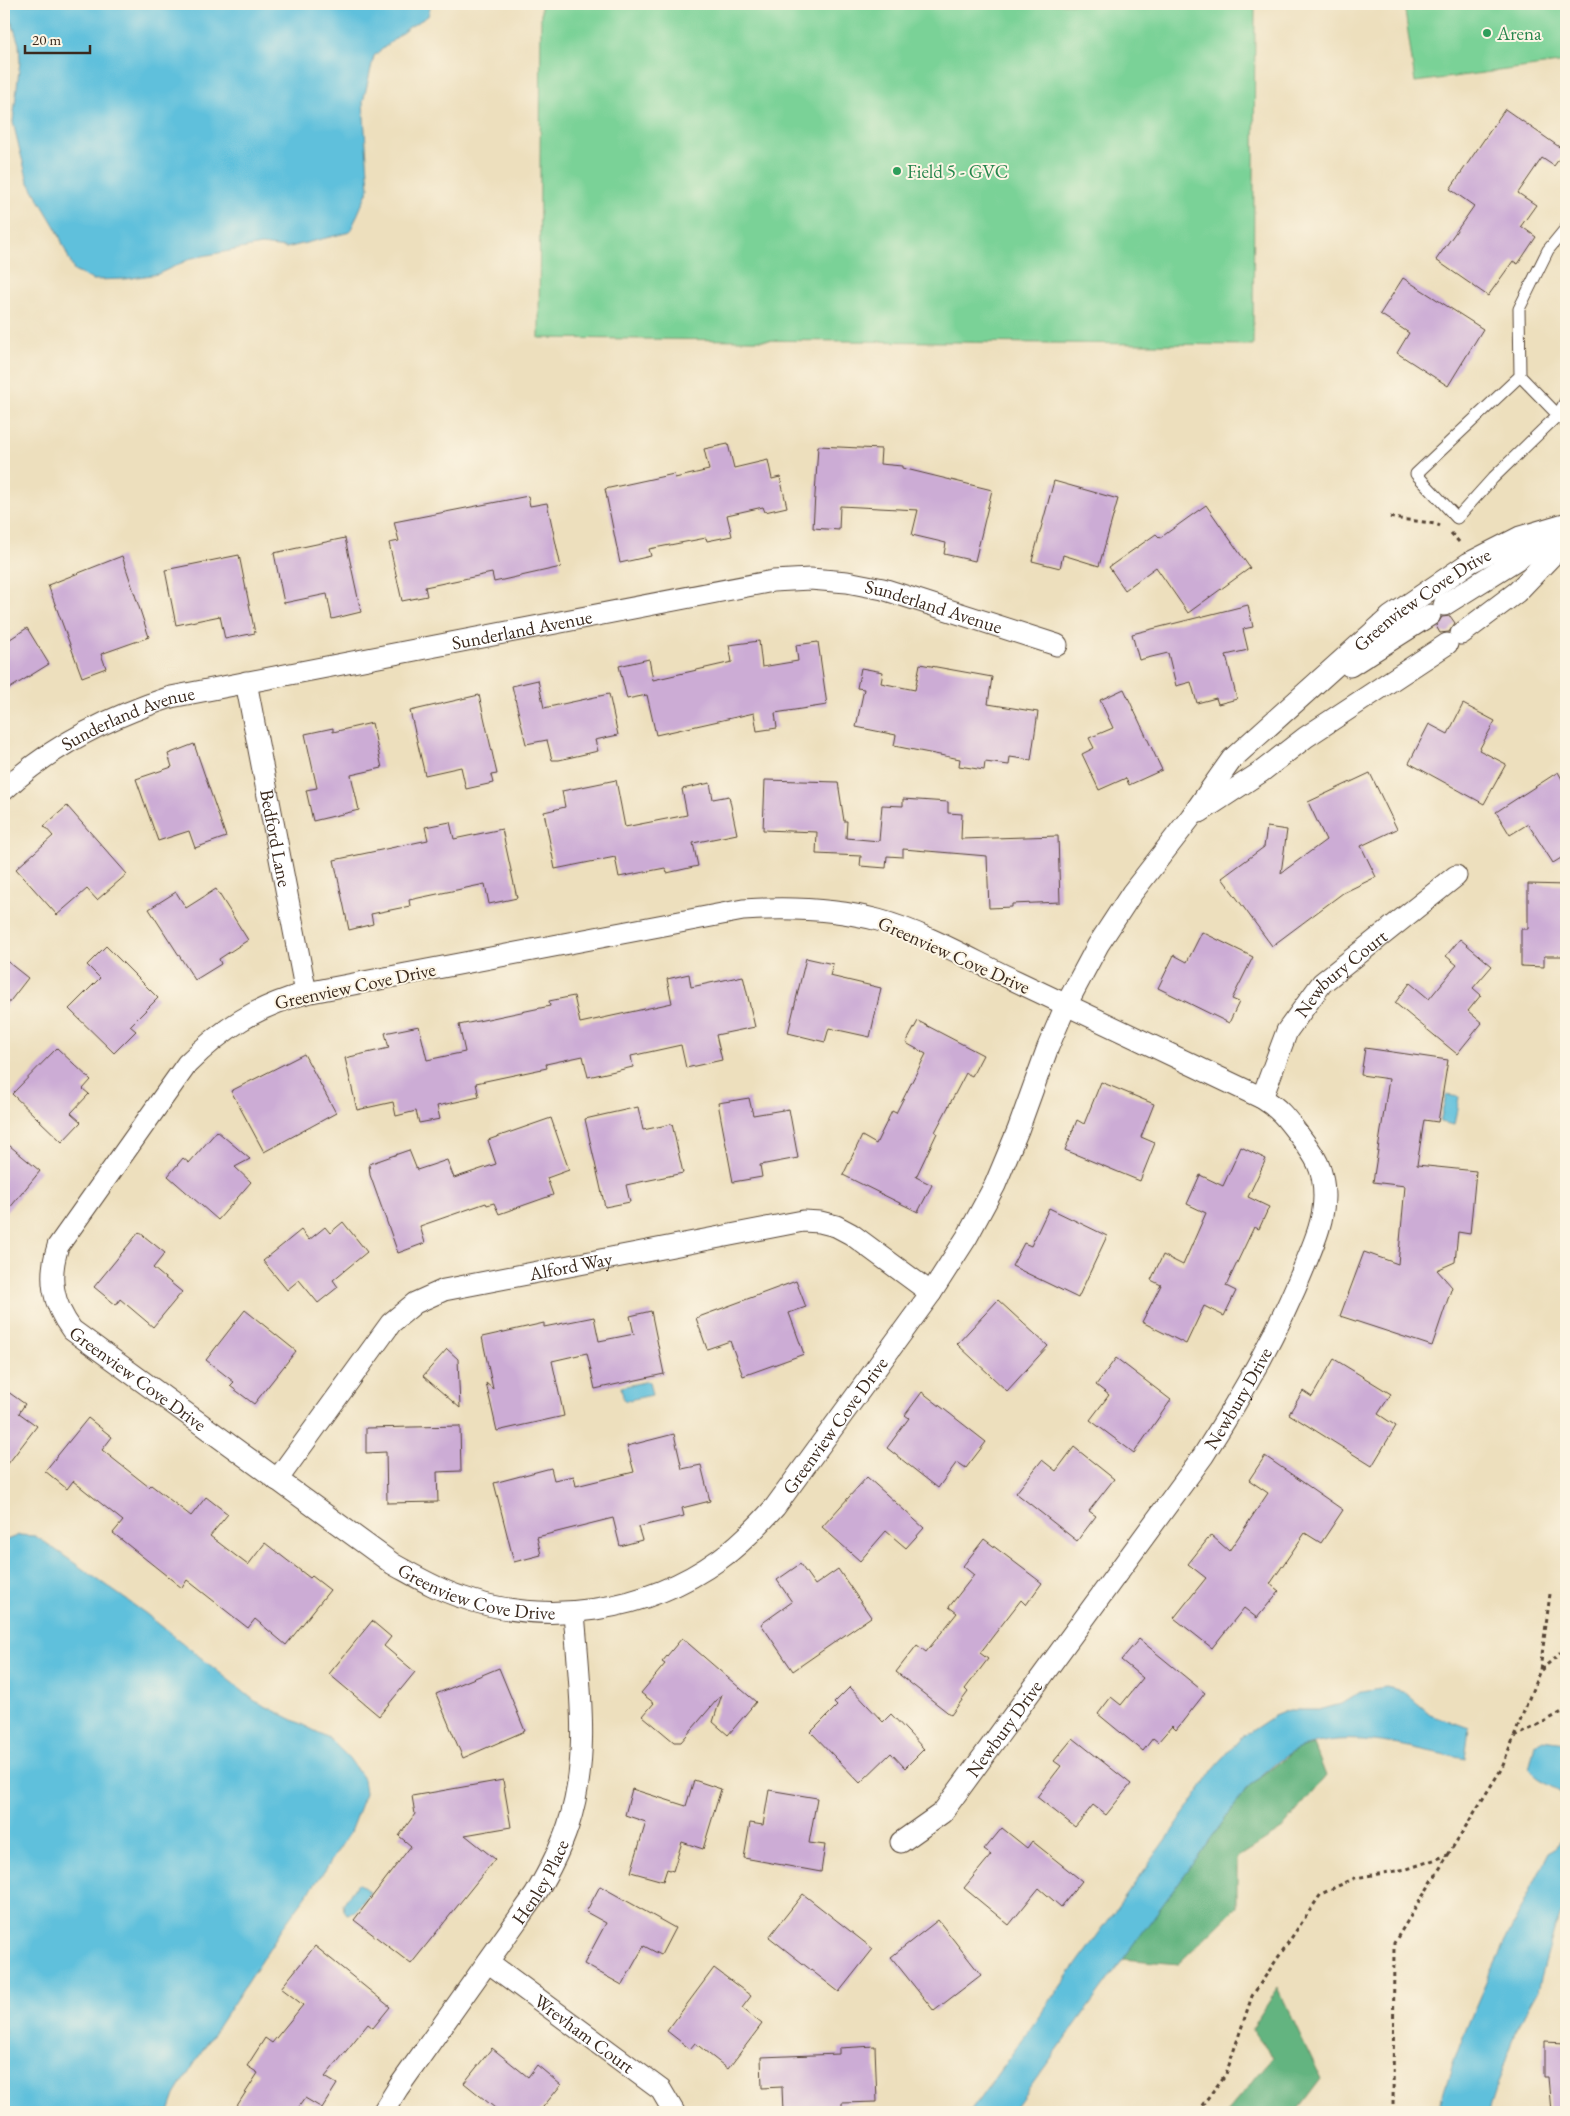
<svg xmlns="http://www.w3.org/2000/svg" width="1570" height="2116" font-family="'EB Garamond',serif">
  <rect width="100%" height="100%" fill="#fcf5e5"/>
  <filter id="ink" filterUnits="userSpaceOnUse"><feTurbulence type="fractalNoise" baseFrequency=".02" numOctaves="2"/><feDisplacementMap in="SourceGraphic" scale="10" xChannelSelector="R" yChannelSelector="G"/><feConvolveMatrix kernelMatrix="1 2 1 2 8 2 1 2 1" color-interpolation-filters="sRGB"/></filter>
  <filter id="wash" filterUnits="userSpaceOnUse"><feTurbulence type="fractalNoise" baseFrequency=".0096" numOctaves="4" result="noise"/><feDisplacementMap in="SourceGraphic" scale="20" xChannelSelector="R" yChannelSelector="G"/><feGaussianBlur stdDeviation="1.12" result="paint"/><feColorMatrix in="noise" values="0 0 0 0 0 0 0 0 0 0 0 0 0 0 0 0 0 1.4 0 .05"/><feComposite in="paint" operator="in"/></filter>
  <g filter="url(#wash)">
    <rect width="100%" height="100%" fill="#eddfbd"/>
    <!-- green -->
    <path fill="#7ad297" stroke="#5a7e5a" d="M 541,4 L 1255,4 L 1253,345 L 539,338 Z
      M 1404,4 L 1566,4 L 1566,62 L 1415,82 Z"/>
    <!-- forest -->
    <path fill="#63b480" stroke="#4f6f4f" d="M 1314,1745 L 1326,1776 L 1280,1831 L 1237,1858 L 1237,1906 L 1178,1964 L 1123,1959 L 1249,1786 L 1297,1749 Z
      M 1278,1988 L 1321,2079 L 1296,2112 L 1227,2112 L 1273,2057 L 1251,2029 Z"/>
    <!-- water -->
    <path fill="#5ec0dc" stroke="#4c757d" d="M 6,4 L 431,4 L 428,16 L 408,28 L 374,56 L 363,102 L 369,188 L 350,232 L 286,248 L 261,245 L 192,258 L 158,274 L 125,279 L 93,280 L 74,271 L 57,230 L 28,181 L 20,151 L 13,122 L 20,61 L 19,44 Z
      M 1446,1095 L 1459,1097 L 1454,1125 L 1440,1122 Z
      M 649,1381 L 652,1395 L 624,1401 L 621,1387 Z
      M 19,1535 L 35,1536 L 46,1543 L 145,1613 L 255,1701 L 329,1738 L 349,1758 L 363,1779 L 365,1793 L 350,1832 L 326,1869 L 283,1927 L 201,2053 L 175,2095 L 169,2112 L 4,2112 L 4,1541 Z
      M 1386,1687 L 1403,1691 L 1430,1714 L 1469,1728 L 1465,1759 C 1412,1749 1351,1727 1298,1749 C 1283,1755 1263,1775 1249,1786 L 1012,2112 L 970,2112 L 1169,1836 L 1215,1767 L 1241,1738 L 1274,1716 L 1289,1710 L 1319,1710 L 1341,1704 L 1362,1691 Z
      M 1543,1740 L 1566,1743 L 1566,1799 C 1558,1784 1539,1784 1529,1770 L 1535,1744 Z
      M 1566,1828 L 1566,1904 L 1554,1930 L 1538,1990 L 1515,2031 L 1489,2112 L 1438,2112 C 1463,2021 1507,1937 1549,1853 L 1556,1849 Z
      M 358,1883 L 370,1892 L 355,1912 L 347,1914 L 344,1910 L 343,1904 Z"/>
    <g id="blocks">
      <!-- building -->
      <path fill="#ccacd5" d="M 1505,109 L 1565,151 L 1554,166 L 1542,158 L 1518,193 L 1536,205 L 1521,226 L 1536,237 L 1518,264 L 1513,261 L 1488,296 L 1436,260 L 1474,206 L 1450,189 Z
        M 1403,278 L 1483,329 L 1448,386 L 1397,353 L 1409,333 L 1380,314 Z
        M 728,444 L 734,468 L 768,460 L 772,479 L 780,477 L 787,507 L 765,512 L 763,507 L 727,515 L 732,536 L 707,541 L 706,538 L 649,549 L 651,556 L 620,563 L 605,489 L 674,474 L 675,478 L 709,470 L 704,449 Z
        M 818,446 L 881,449 L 880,464 L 902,466 L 902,468 L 992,490 L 975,561 L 944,554 L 946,543 L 912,535 L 918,510 L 840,506 L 839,530 L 813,528 Z
        M 1054,481 L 1118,499 L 1099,566 L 1063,555 L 1060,568 L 1032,561 Z
        M 528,496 L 530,506 L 547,503 L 561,567 L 494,582 L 492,573 L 425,587 L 427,596 L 402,601 L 389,543 L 399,541 L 394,522 Z
        M 1206,505 L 1250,568 L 1188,613 L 1156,567 L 1125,590 L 1109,567 L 1156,534 L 1160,538 Z
        M 345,538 L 361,612 L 332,619 L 327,594 L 284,603 L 274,553 Z
        M 239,555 L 255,633 L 225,639 L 220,616 L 176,625 L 165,570 Z
        M 122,556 L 149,637 L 101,654 L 106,668 L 82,677 L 48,585 Z
        M 1248,605 L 1253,627 L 1243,629 L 1248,650 L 1226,655 L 1237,699 L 1218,704 L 1216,698 L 1197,703 L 1191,682 L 1176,686 L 1168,653 L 1139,660 L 1132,634 Z
        M 1450,616 L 1455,623 L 1449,632 L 1440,633 L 1436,626 L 1442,617 Z
        M 27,628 L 49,664 L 4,692 L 4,643 Z
        M 759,641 L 762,667 L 798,661 L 796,645 L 818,642 L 827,705 L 775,713 L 777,728 L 757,731 L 754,713 L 656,735 L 647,695 L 627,699 L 619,666 L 649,659 L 653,680 L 732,662 L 729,645 Z
        M 920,664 L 992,677 L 988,704 L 1038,712 L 1031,760 L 1010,757 L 1009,765 L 985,762 L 984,770 L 959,766 L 960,759 L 894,746 L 896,735 L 856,727 L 864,689 L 857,688 L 861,668 L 883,672 L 881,683 L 915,690 Z
        M 538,680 L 544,708 L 609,694 L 618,735 L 595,740 L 598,751 L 559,760 L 552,760 L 547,740 L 526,744 L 512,686 Z
        M 1124,689 L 1162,770 L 1129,785 L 1126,778 L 1099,790 L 1082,754 L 1094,748 L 1089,738 L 1113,728 L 1100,700 Z
        M 479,695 L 497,774 L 491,775 L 493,783 L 466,789 L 461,767 L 425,775 L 410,711 Z
        M 1463,704 L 1495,721 L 1479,750 L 1506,764 L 1484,804 L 1409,763 L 1429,724 L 1448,734 Z
        M 372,723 L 382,768 L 351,775 L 359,810 L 313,821 L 306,790 L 317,788 L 305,734 L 333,728 L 333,732 Z
        M 194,744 L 226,837 L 195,848 L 189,831 L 158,841 L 136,779 L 172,767 L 168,754 Z
        M 1558,772 L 1566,786 L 1566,855 L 1553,863 L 1528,824 L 1510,835 L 1496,812 Z
        M 1370,773 L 1397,829 L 1361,846 L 1376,877 L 1343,893 L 1272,946 L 1222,878 L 1264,847 L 1267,827 L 1287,830 L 1281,873 L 1326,840 L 1308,802 Z
        M 616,780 L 625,827 L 687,815 L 682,789 L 710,783 L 713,799 L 729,796 L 737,834 L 693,843 L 698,866 L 667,873 L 665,868 L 619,877 L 615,857 L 555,869 L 544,812 L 565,807 L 562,791 Z
        M 765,780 L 838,782 L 844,821 L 847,821 L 846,838 L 879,841 L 882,805 L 903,806 L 903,799 L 948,802 L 948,813 L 962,814 L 961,839 L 1058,836 L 1060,902 L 1012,904 L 1012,907 L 989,908 L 987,856 L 903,849 L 903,857 L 887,856 L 886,868 L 860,866 L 861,856 L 816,854 L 817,832 L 763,830 Z
        M 67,806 L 127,874 L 97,900 L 87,889 L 57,915 L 16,869 L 53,836 L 44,826 Z
        M 450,822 L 454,839 L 502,829 L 517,898 L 489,904 L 485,884 L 409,900 L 410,906 L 371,914 L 373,924 L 349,930 L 334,860 L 428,840 L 425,827 Z
        M 1528,884 L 1566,885 L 1566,956 L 1544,956 L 1544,967 L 1521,966 L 1521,929 L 1528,929 Z
        M 216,889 L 248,940 L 219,959 L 221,964 L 195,980 L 149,909 L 176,892 L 186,908 Z
        M 1202,932 L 1253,957 L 1232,999 L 1239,1002 L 1229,1023 L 1158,988 L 1174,955 L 1187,962 Z
        M 1460,939 L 1492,966 L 1473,988 L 1481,995 L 1468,1011 L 1482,1023 L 1457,1054 L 1395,1003 L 1410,983 L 1429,999 L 1457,965 L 1446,956 Z
        M 106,946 L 158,998 L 130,1026 L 136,1031 L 114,1053 L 69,1009 L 100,978 L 87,965 Z
        M 806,958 L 833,964 L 830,976 L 881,988 L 870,1037 L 829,1028 L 825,1042 L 788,1033 Z
        M 4,959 L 28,978 L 4,1009 Z
        M 689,974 L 691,987 L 743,976 L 755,1027 L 716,1035 L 722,1060 L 686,1068 L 681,1045 L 631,1056 L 633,1067 L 588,1077 L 583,1056 L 546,1064 L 547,1068 L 476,1083 L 479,1097 L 437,1106 L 440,1119 L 419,1123 L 416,1111 L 396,1116 L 393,1102 L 357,1110 L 345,1058 L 389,1048 L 385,1033 L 419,1026 L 427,1060 L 465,1052 L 459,1025 L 550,1006 L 549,1001 L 574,996 L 580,1023 L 672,1003 L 667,979 Z
        M 918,1021 L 983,1055 L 972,1076 L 966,1073 L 935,1132 L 937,1133 L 916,1177 L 932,1185 L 918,1212 L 843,1175 L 862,1136 L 876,1144 L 892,1111 L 896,1113 L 926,1054 L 906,1043 Z
        M 57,1048 L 91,1080 L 83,1089 L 89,1094 L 71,1113 L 81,1122 L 62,1142 L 12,1094 Z
        M 1365,1048 L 1448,1060 L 1438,1122 L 1424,1120 L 1417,1165 L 1476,1171 L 1470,1234 L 1458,1232 L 1455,1262 L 1437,1270 L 1452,1287 L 1432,1346 L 1340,1316 L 1364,1252 L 1398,1264 L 1405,1186 L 1373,1182 L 1389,1079 L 1361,1075 Z
        M 304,1054 L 336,1113 L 264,1152 L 231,1091 Z
        M 1101,1082 L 1154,1104 L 1141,1137 L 1155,1143 L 1140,1181 L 1065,1150 L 1077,1120 L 1084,1124 Z
        M 749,1098 L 753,1115 L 789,1109 L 798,1158 L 760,1165 L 762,1177 L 733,1182 L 718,1103 Z
        M 638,1107 L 643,1130 L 672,1124 L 683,1173 L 626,1185 L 630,1202 L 605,1207 L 585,1119 Z
        M 551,1118 L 569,1170 L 547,1178 L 553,1195 L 499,1214 L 494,1203 L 487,1205 L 486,1203 L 420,1226 L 425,1243 L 398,1253 L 370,1175 L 369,1164 L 409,1150 L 417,1170 L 447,1160 L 454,1178 L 496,1164 L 488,1140 Z
        M 217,1131 L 250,1159 L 235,1167 L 251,1182 L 218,1220 L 168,1176 L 183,1158 L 189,1163 Z
        M 4,1141 L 40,1171 L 4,1215 Z
        M 1241,1147 L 1266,1159 L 1248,1197 L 1269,1207 L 1259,1229 L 1254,1227 L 1226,1286 L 1236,1291 L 1224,1316 L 1204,1306 L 1186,1344 L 1142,1322 L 1161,1285 L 1151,1280 L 1163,1255 L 1183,1265 L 1206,1213 L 1187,1204 L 1200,1175 L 1223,1186 Z
        M 1049,1208 L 1107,1236 L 1078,1298 L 1012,1266 L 1024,1243 L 1031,1246 Z
        M 343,1222 L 367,1252 L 333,1280 L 338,1287 L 318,1303 L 299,1280 L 287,1290 L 263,1261 L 301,1230 L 309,1240 L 325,1227 L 330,1233 Z
        M 139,1232 L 165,1253 L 153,1268 L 182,1292 L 153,1327 L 120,1299 L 116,1305 L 94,1287 Z
        M 796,1281 L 806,1307 L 789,1313 L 804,1354 L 743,1376 L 730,1341 L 707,1349 L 696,1318 Z
        M 998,1300 L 1048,1346 L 1007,1391 L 957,1344 Z
        M 245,1310 L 296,1351 L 254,1404 L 230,1386 L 234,1382 L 206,1360 Z
        M 651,1311 L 664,1374 L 595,1389 L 587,1353 L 552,1361 L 564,1416 L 497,1431 L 486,1383 L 493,1389 L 482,1337 L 544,1323 L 544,1327 L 594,1317 L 599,1341 L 634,1334 L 630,1316 Z
        M 447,1349 L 458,1359 L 460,1408 L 423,1376 Z
        M 1116,1358 L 1171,1400 L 1134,1453 L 1090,1420 L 1109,1395 L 1096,1385 Z
        M 1334,1359 L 1391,1394 L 1378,1414 L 1396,1426 L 1372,1466 L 1289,1414 L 1303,1391 L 1312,1397 Z
        M 4,1389 L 25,1404 L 19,1413 L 37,1426 L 4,1469 Z
        M 922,1392 L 986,1442 L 966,1468 L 957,1462 L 938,1488 L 887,1448 L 909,1418 L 905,1415 Z
        M 88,1418 L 112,1437 L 102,1450 L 149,1487 L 151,1485 L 191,1516 L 206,1497 L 228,1514 L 210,1536 L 240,1559 L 248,1565 L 265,1543 L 310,1578 L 312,1576 L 330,1590 L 286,1645 L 255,1619 L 248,1628 L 187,1580 L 182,1588 L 113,1533 L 123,1521 L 73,1481 L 67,1489 L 45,1471 Z
        M 460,1426 L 461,1471 L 437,1472 L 438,1502 L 387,1503 L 386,1452 L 366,1453 L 366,1428 Z
        M 674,1434 L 682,1469 L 701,1465 L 710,1501 L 682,1508 L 684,1516 L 638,1527 L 642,1540 L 620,1546 L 613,1518 L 537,1537 L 541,1555 L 514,1562 L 494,1483 L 551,1468 L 554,1480 L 574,1476 L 576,1486 L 634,1472 L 627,1446 Z
        M 1074,1447 L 1114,1479 L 1089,1511 L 1096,1516 L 1077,1541 L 1016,1493 L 1042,1460 L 1056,1471 Z
        M 1265,1456 L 1343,1510 L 1321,1543 L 1305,1533 L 1270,1584 L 1279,1591 L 1257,1618 L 1244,1608 L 1212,1648 L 1174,1618 L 1206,1578 L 1188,1564 L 1211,1535 L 1229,1551 L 1268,1493 L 1249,1480 Z
        M 867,1477 L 924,1528 L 906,1548 L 886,1531 L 860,1561 L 822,1527 Z
        M 984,1539 L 1042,1583 L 1026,1605 L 1021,1600 L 980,1653 L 988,1659 L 965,1689 L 968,1692 L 951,1715 L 896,1672 L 917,1645 L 926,1652 L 957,1613 L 949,1607 L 974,1575 L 963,1566 Z
        M 800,1564 L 815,1585 L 838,1569 L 871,1617 L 793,1671 L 761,1624 L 792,1602 L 777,1580 Z
        M 372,1621 L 391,1637 L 384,1646 L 415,1672 L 379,1716 L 329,1674 Z
        M 682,1638 L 756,1702 L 728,1735 L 713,1722 L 722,1694 L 681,1742 L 674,1742 L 643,1716 L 654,1703 L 641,1693 L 665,1664 L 662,1662 Z
        M 1139,1639 L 1205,1693 L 1176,1730 L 1172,1726 L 1158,1742 L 1153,1738 L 1143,1751 L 1098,1714 L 1111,1697 L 1121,1705 L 1143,1678 L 1121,1660 Z
        M 499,1668 L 525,1731 L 463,1758 L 436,1694 Z
        M 850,1687 L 883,1722 L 891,1714 L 924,1749 L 905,1768 L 891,1753 L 860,1783 L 811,1732 L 837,1706 L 834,1703 Z
        M 1073,1738 L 1131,1784 L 1106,1815 L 1093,1805 L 1075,1827 L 1037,1797 L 1061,1766 L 1054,1761 Z
        M 503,1780 L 511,1827 L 465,1835 L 495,1859 L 411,1964 L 354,1920 L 411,1846 L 399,1836 L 415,1814 L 412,1796 Z
        M 694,1780 L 721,1789 L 703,1849 L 682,1842 L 673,1871 L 667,1869 L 663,1881 L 631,1872 L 646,1822 L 625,1815 L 632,1789 L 686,1806 Z
        M 769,1790 L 817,1798 L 809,1843 L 825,1845 L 821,1872 L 744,1858 L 750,1823 L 763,1825 Z
        M 1002,1828 L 1027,1848 L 1032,1841 L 1082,1881 L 1061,1907 L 1039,1888 L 1009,1925 L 964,1888 L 991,1855 L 984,1850 Z
        M 600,1886 L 675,1928 L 661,1955 L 644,1946 L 622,1985 L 584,1964 L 606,1923 L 586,1912 Z
        M 803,1894 L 873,1949 L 839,1992 L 769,1937 Z
        M 938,1920 L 981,1975 L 934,2011 L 891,1957 Z
        M 315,1946 L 390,2007 L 373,2028 L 368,2024 L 325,2077 L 337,2084 L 322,2108 L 305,2098 L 295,2112 L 233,2112 L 258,2073 L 247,2066 L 265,2038 L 272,2043 L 303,2005 L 281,1988 Z
        M 714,1968 L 751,1996 L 742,2008 L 762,2024 L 728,2069 L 695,2043 L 690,2049 L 667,2031 Z
        M 1544,2042 L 1566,2043 L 1566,2112 L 1551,2112 L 1548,2077 L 1544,2077 Z
        M 875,2046 L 877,2102 L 842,2103 L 842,2112 L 783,2112 L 782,2087 L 762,2088 L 761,2057 L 839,2054 L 839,2048 Z
        M 492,2048 L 528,2077 L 537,2065 L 561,2085 L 539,2112 L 500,2112 L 464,2083 Z"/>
    </g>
  </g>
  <g filter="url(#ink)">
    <use href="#blocks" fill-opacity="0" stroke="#564536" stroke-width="1"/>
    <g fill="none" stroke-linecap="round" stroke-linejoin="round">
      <!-- lane casing -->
      <g stroke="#564536" stroke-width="13">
        <path id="lane" d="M 1520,376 L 1558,415 L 1493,478 L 1457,518 L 1416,474 Z
          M 1520,376 L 1519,309 L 1548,250 L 1566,228
          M 1566,400 L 1558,415 L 1566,423"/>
      </g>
      <!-- street casing -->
      <g stroke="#564536" stroke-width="23">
        <g id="street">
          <path d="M 1444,605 L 1543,543 L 1557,530"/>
          <path d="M 1461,634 L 1517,592 L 1566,541"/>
          <path d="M 1350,666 L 1430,615"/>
          <path id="s1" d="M 246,682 L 306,993"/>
          <path id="s2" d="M 4,790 C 52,745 109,717 171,697 L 773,581 L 810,579 L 847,582 L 883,589 L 1057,645"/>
          <path d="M 1200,812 L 1261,772 L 1306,737 L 1447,644"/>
          <path id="s3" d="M 1262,1098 L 1287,1031 L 1322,983 L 1456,876"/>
          <path id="s4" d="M 277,1480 L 391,1323 L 415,1303 L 444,1290 L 803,1221 L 820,1222 L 836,1226 L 851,1234 L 931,1293"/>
          <path id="s5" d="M 901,1842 L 942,1813 L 1203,1456 C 1242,1395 1278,1333 1305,1265 C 1314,1243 1324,1221 1324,1196 C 1324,1168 1315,1156 1299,1135 C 1287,1119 1279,1108 1262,1098 C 1180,1059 1098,1020 1016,981 C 971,960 926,933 878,920 C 833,908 789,907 743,910 L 306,993 C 256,1007 223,1028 187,1064 L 58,1246 C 48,1277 52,1303 72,1330 L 393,1564 C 415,1576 436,1589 461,1597 C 546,1627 647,1612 720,1559 C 741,1544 758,1526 775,1507 L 931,1293 L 967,1237 L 995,1185 L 1018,1130 L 1048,1047 L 1066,1005 L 1098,945 L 1132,893 L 1191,817 L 1232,759 L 1390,617 L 1469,563 L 1520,537 L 1564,524"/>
          <path id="s6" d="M 488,1962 L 661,2090 L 674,2112"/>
          <path id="s7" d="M 383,2112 L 398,2088 L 535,1895 C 548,1873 560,1850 568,1826 C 591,1757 579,1682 574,1612"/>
        </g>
      </g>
      <!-- path -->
      <path stroke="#564536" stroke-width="3" stroke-dasharray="4 4" stroke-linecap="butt" d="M 1390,517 C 1404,521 1430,521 1440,526
        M 1451,533 L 1460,543
        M 1541,1670 L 1566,1648
        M 1515,1737 L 1566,1710
        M 1448,1855 L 1502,1768 L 1540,1670 L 1550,1594
        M 1197,2112 L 1226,2074 L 1252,1996 L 1321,1894 L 1355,1878 L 1407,1869 L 1448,1855 L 1394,1943 L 1393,2112"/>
      <!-- lane -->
      <use href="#lane" stroke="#fff" stroke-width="11"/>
      <!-- street -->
      <use href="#street" stroke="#fff" stroke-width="21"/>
    </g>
  </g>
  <!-- markers -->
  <g fill="#2e9e5b" stroke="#fcf5e5" stroke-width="2">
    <circle cx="1487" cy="33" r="5"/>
    <circle cx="897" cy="171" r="5"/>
  </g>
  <g text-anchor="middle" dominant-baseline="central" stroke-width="4" stroke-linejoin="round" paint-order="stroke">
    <!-- leisure labels -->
    <g font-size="19" fill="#27864d" stroke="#fcf5e5" text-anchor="start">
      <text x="1497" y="33">Arena</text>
      <text x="907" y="171">Field 5 - GVC</text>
    </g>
    <!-- street labels -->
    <g font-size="19" fill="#3b2a1e" stroke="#fcf5e5">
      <text stroke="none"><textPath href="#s5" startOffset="4309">Greenview Cove Drive</textPath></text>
      <text stroke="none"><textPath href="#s2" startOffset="970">Sunderland Avenue</textPath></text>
      <text stroke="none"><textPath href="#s2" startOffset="550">Sunderland Avenue</textPath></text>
      <text stroke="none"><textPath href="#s2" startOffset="145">Sunderland Avenue</textPath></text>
      <text stroke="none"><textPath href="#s1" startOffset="159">Bedford Lane</textPath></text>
      <text transform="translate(954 955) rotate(24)">Greenview Cove Drive</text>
      <text stroke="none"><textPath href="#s3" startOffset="151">Newbury Court</textPath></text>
      <text transform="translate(355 986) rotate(-12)">Greenview Cove Drive</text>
      <text stroke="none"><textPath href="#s4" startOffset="386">Alford Way</textPath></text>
      <text stroke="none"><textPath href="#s5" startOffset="2440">Greenview Cove Drive</textPath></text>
      <text stroke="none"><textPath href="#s5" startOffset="560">Newbury Drive</textPath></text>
      <text stroke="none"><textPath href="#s5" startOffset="3280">Greenview Cove Drive</textPath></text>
      <text stroke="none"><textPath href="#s5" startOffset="2845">Greenview Cove Drive</textPath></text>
      <text stroke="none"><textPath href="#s5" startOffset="155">Newbury Drive</textPath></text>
      <text stroke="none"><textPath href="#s7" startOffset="279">Henley Place</textPath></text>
      <text stroke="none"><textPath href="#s6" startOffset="120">Wrevham Court</textPath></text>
    </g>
  </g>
  <!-- margin -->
  <rect width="1570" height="2116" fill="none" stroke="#fcf5e5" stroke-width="20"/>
  <!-- scale -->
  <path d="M25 45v8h65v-8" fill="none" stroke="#3b2a1e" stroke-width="2.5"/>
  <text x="32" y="45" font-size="15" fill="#3b2a1e" stroke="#fcf5e5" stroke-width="4" paint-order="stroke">20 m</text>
</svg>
